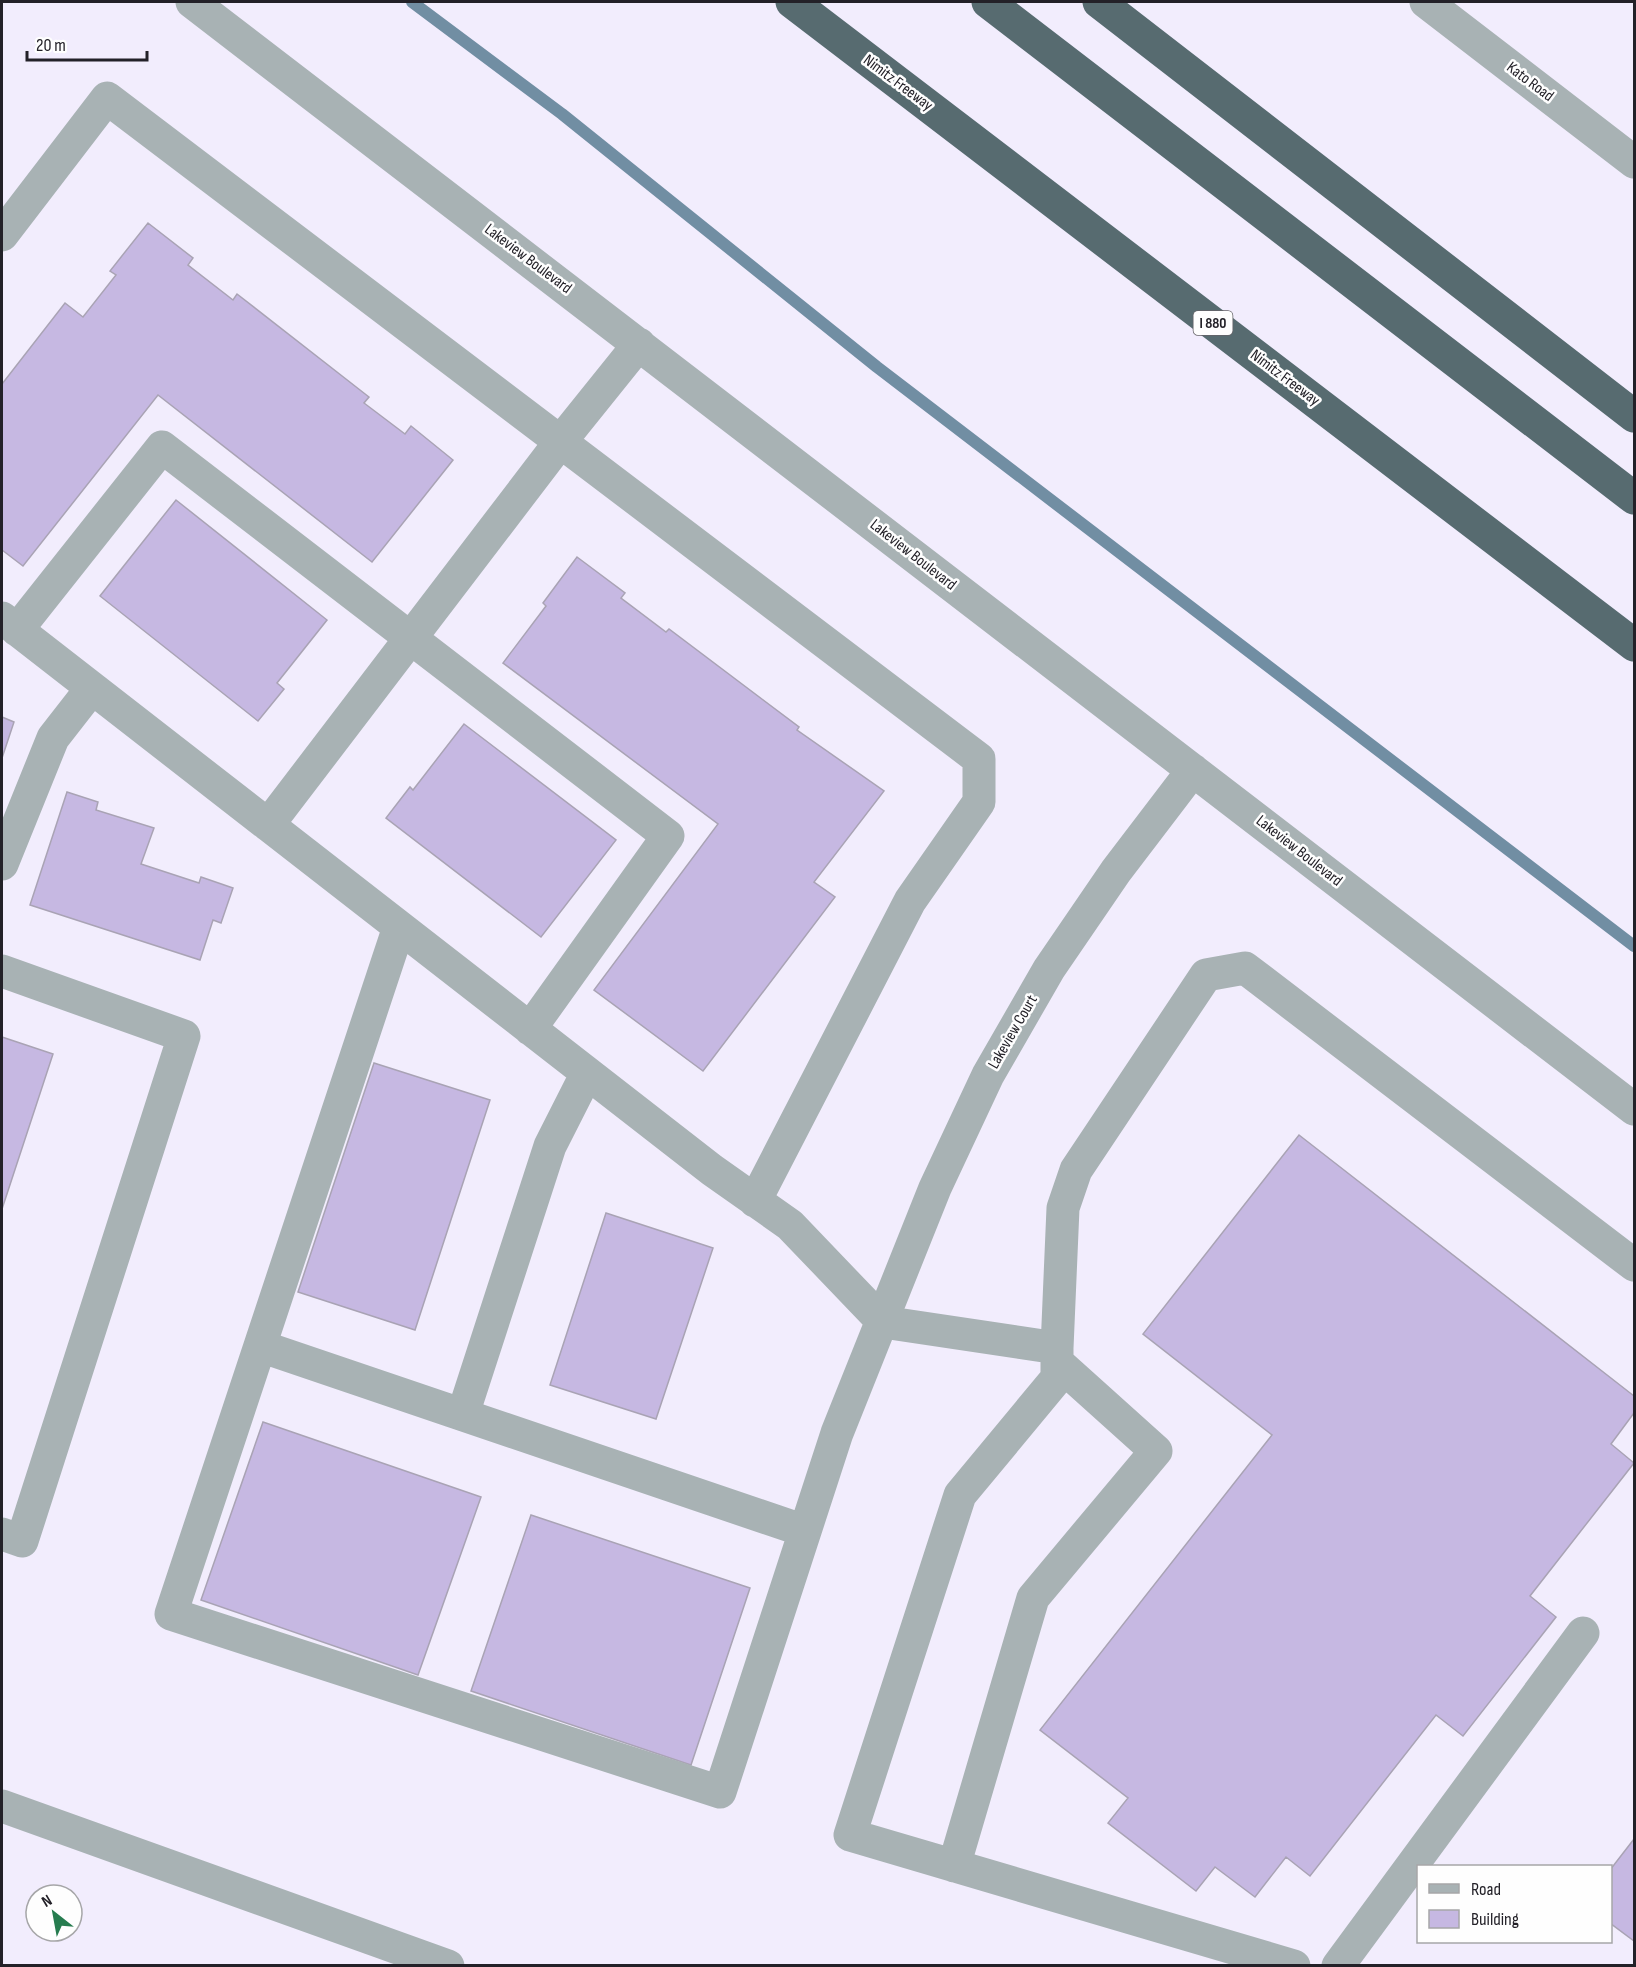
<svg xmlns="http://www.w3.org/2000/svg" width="1636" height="1967" font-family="'Sofia Sans Condensed',sans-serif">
  <rect width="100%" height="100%" fill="#f2edfd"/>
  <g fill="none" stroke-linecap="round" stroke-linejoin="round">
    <!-- stream -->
    <path stroke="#718ea3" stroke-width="12" d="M 412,2 L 562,114 L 877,367 L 1634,946"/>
  </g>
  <!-- building -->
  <path fill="#c6b8e2" stroke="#a9a3b4" stroke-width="1.5" d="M 148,223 L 193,258 L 188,265 L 233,300 L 237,294 L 369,397 L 364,403 L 405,434 L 411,426 L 453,460 L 372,562 L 158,395 L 23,566 L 2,550 L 2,384 L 65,303 L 83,317 L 116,275 L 110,271 Z
    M 176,500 L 327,620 L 277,683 L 284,689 L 258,721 L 100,596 Z
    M 577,557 L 625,593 L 621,598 L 666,632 L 669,629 L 799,727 L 797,730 L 884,791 L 814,882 L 835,897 L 703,1071 L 594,990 L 718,824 L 503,663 L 546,606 L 543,603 Z
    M 2,717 L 14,722 L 2,758 Z
    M 464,724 L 616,840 L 541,937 L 386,818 L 410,787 L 413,790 Z
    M 67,792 L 98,802 L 96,810 L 154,828 L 141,864 L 199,883 L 201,877 L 233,888 L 221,923 L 213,920 L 200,960 L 30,905 Z
    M 2,1037 L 53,1054 L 2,1209 Z
    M 374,1063 L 490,1100 L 415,1330 L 298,1292 Z
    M 1299,1135 L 1634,1396 L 1634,1413 L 1611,1444 L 1634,1463 L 1530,1596 L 1556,1617 L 1463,1736 L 1436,1715 L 1310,1876 L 1286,1857 L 1255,1897 L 1215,1867 L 1196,1891 L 1108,1823 L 1128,1798 L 1040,1730 L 1272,1435 L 1143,1334 Z
    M 606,1213 L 713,1248 L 656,1419 L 550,1385 Z
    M 263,1422 L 481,1497 L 418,1675 L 201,1600 Z
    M 531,1515 L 750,1588 L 691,1765 L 471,1691 Z
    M 1634,1839 L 1634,1941 L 1610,1923 L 1610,1870 Z"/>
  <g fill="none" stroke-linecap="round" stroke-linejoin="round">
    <!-- minor -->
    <path stroke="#a8b2b4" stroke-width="33" d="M 192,2 L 1634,1109
      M 1426,2 L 1634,162
      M 2,235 L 107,98 L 979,759 L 979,802 L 910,901 L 755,1201
      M 2,618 L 712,1170 L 790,1225 L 883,1322 L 1057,1348 L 1057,1378 L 960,1495 L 850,1835 L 1294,1966
      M 17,630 L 162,447 L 668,836 L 530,1029
      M 268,825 L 561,441 L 639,344
      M 2,864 L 53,738 L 92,688
      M 399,927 L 171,1614 L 720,1792 L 837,1433 L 935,1188 L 988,1075 L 1049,969 L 1116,871 L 1193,770
      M 2,971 L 184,1036 L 22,1541 L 2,1534
      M 260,1346 L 805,1531
      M 1057,1348 L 1063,1208 L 1076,1170 L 1206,975 L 1245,968 L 1634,1265
      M 463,1414 L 550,1146 L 587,1073
      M 2,1806 L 448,1966
      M 954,1866 L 1033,1598 L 1156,1451 L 1057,1362
      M 1338,1966 L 1583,1633"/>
    <!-- highway -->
    <path stroke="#576b70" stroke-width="33" d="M 792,2 L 1634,645
      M 988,2 L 1634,498
      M 1099,2 L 1634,416"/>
  </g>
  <g text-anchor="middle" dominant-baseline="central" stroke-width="5" stroke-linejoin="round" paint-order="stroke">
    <!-- shield labels -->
    <rect fill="#fefefe" stroke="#656368" stroke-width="1.5" x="1193.5" y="311" width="39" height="24" rx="4.5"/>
    <g font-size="15" font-weight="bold" fill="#232128">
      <text x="1213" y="323">I 880</text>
    </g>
    <!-- street labels -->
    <g font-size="16" fill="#232128" stroke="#fefefe">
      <text transform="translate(1530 82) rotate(37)">Kato Road</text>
      <text transform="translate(898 83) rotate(37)">Nimitz Freeway</text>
      <text transform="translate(528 259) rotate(37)">Lakeview Boulevard</text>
      <text transform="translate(1285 378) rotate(37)">Nimitz Freeway</text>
      <text transform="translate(913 555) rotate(38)">Lakeview Boulevard</text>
      <text transform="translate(1299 851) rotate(38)">Lakeview Boulevard</text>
      <text transform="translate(1013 1032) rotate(-60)">Lakeview Court</text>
    </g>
  </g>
  <!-- border -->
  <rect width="1636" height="1967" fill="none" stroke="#232128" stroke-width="6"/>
  <!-- legend -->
  <rect x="1417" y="1865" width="195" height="78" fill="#fefefe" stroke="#a6a6a8" stroke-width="1.5"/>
  <rect x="1429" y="1884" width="30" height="9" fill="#a8b2b4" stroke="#a6a6a8" stroke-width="1.5"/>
  <text x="1471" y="1895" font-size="18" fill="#232128">Road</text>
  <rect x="1429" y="1910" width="30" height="18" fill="#c6b8e2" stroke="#a6a6a8" stroke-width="1.5"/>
  <text x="1471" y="1925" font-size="18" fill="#232128">Building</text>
  <!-- north arrow -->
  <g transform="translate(54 1913) rotate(329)"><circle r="28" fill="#fefefe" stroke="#a6a6a8" stroke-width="1.5"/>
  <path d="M0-4.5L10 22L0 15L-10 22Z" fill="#267c4f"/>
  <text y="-9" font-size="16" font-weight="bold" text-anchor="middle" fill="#232128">N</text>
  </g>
  <!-- scale -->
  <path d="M27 51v9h120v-9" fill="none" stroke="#232128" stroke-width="3"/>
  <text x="36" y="51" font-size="18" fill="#232128" stroke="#fefefe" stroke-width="4.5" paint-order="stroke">20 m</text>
</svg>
